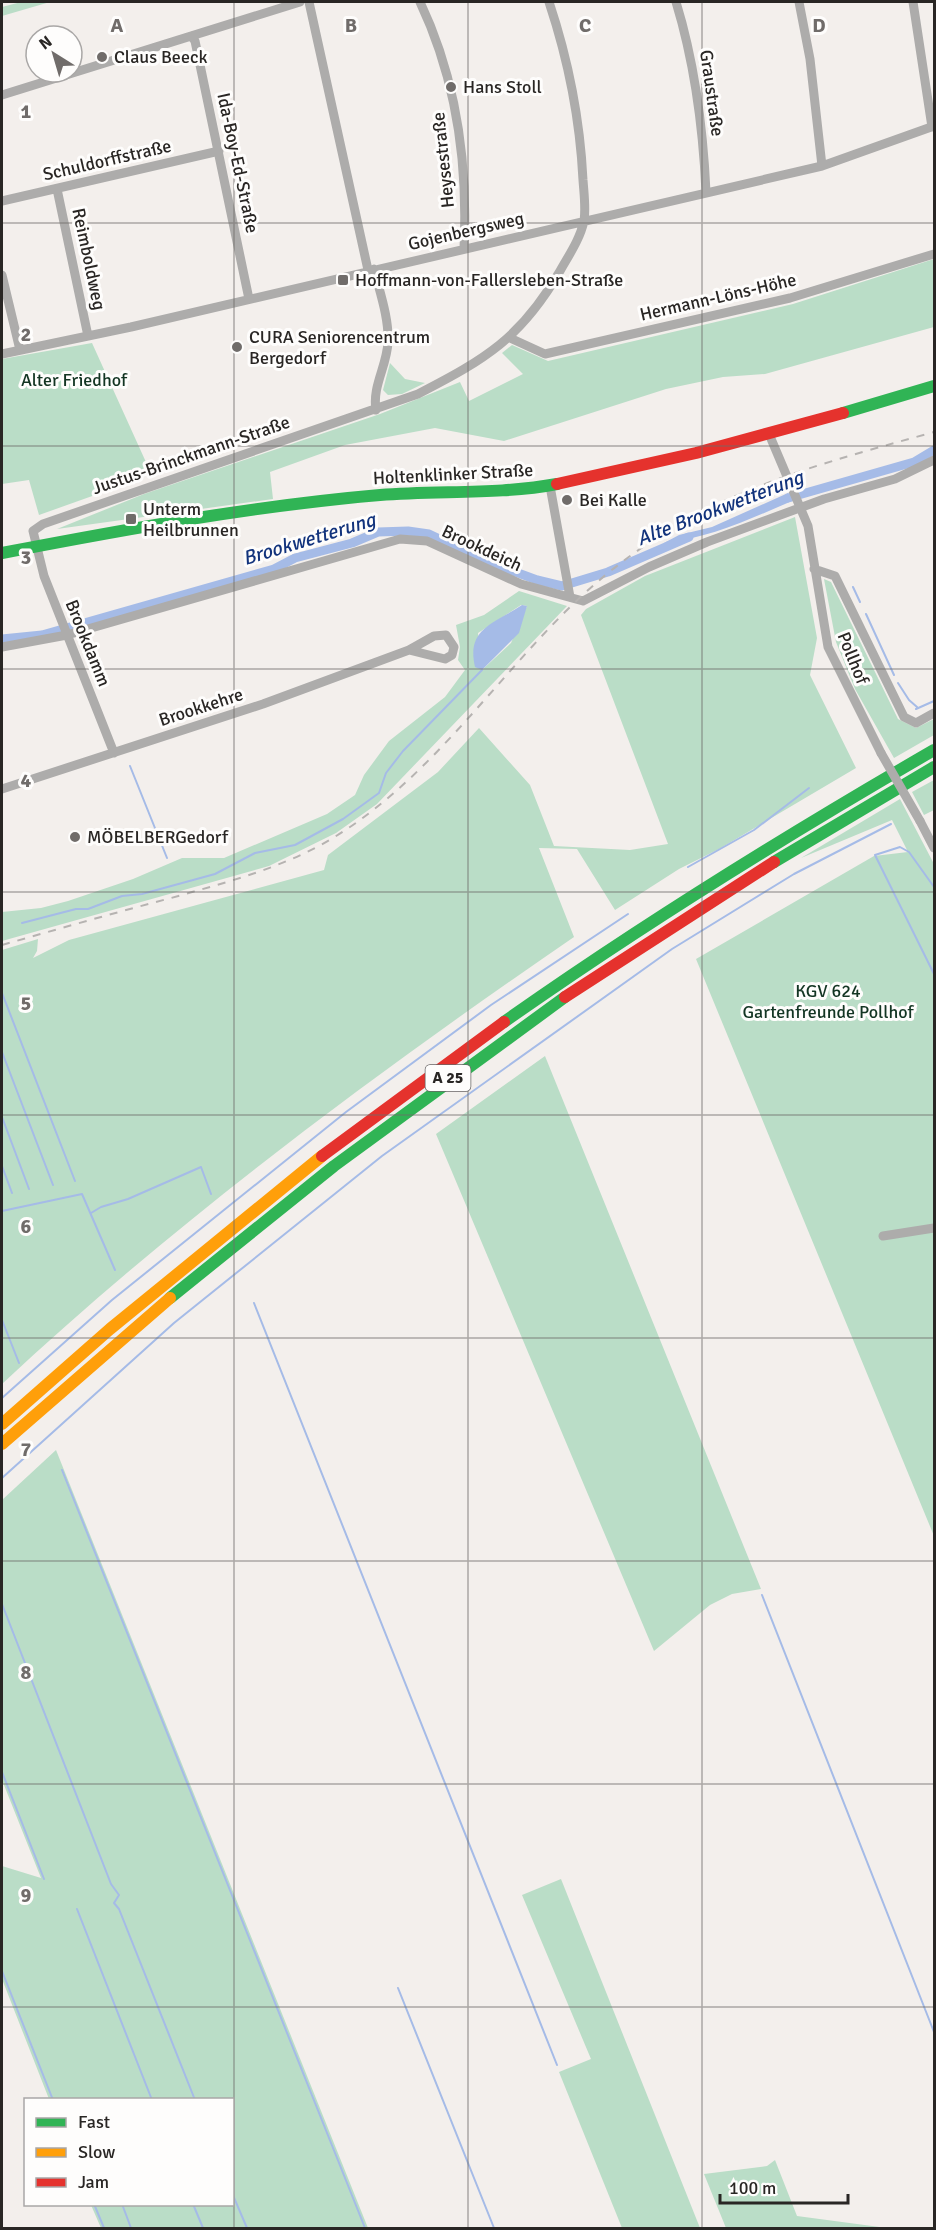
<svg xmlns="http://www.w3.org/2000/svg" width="936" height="2230" font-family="Signika,sans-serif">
  <rect width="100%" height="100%" fill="#f3efec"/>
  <!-- green -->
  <path fill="#baddc7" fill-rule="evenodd" d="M 21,2 L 50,2 L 2,16 L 2,7 Z
    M 934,259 L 934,327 L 765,374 L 723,377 L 666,389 L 504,441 L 435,428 L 345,445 L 270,472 L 273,499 L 57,529 L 144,494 L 380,414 L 460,382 L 469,401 L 523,374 L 502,353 L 512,345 L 548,361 L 793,304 Z
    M 92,343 L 150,471 L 140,479 L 39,515 L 29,480 L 2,484 L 2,359 Z
    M 390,363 L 405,379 L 425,383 L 402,394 L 388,395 L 383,390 Z
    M 795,517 L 817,638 L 810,675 L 856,768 L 719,849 L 679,869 L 615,910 L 577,849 L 539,848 L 574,937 C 377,1072 176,1221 2,1384 L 2,950 L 38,939 L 37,951 L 33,958 L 69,940 L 324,870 L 328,855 L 438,772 L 479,728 L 530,785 L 554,846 L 630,850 L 668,844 L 581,615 L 586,609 L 645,576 Z
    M 824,579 L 831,582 L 898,719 L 916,728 L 934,719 L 934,735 L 894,758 L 855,689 L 836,642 Z
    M 519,591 L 567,606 L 377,804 L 336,833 L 269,866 L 2,941 L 2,912 L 41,908 L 68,901 L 133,879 L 182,858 L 224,858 L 327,814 L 355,795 L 364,775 L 389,741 L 445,697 L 465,670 L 458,660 L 460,647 L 456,625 L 484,615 ZM 521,605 L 527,606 L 511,643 L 482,670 L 478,633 Z
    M 934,780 L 934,810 L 924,815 L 912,792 Z
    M 900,799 L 934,864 L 934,1536 L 696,959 L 874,856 L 908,852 L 892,820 L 801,858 Z
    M 545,1056 L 761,1589 L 732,1594 L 710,1605 L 654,1651 L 436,1134 Z
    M 56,1450 L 368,2228 L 101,2228 L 91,2205 L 232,2204 L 232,2100 L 49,2099 L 2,1979 L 2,1866 L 41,1878 L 2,1780 L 2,1500 Z
    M 561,1879 L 700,2228 L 622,2228 L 559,2072 L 591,2059 L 522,1895 Z
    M 775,2160 L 797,2216 L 887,2228 L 726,2228 L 704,2174 L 767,2166 Z"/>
  <!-- water -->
  <path fill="#a5bbe7" d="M 788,493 L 792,501 C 750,519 710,538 664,543 L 679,535 L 712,527 Z
    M 522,605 L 527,606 L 519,633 L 482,670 L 475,667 C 466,628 494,624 522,605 Z"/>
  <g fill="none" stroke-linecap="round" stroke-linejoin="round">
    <!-- stream -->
    <path stroke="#a5bbe7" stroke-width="2" d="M 853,587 L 860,602
      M 866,614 L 894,675
      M 898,683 L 909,700 L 917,707
      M 916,709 L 934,701
      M 130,766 L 167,858
      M 688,867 L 754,830 L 809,788
      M 934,887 L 909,852 L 900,847 L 875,855 L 934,974
      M 22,923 L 76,909 L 88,909 L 122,896 L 142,894 L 215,874 L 255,853 L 295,845 L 343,819 L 379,793 L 386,773 L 403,751 L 482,670
      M 2,993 L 75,1181
      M 2,1052 L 53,1185
      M 2,1117 L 29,1189
      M 2,1166 L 12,1193
      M 2,1211 L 82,1194 L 115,1270
      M 91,1213 L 101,1207 L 128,1199 L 201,1167 L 211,1194
      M 254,1303 L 557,2065
      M 2,1320 L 19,1363
      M 2,1398 L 112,1300 L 346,1112 L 491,1005 L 628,914
      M 62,1470 L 365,2228
      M 2,1478 L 174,1323 L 382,1156 L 672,949 L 794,874 L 891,824
      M 762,1595 L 934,2032
      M 2,1604 L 111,1884 L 119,1895 L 114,1903 L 119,1909 L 195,2100
      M 2,1772 L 44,1879
      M 77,1909 L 152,2100
      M 2,1971 L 53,2100
      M 398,1988 L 494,2228
      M 232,2193 L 247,2228
      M 94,2204 L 104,2228
      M 122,2204 L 131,2228
      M 193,2204 L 203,2228"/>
    <!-- canal -->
    <path stroke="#a5bbe7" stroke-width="9" d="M 788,498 L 914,462 L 934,450
      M 2,639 L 42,635 L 274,569 L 295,558 L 352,543 L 378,532 L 408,531 L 429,534 L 486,561 L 537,580 L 562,586 L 608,572 L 689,537"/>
    <!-- street -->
    <path stroke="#adacab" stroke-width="9" d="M 309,2 L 368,270
      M 420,2 C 456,78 468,164 464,248
      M 676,2 C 695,64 703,127 706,192
      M 799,2 L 810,59 L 822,166
      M 913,2 L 932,127
      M 191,36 L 195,41 L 249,299
      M 2,95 L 300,2
      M 57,189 L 88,336
      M 2,201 L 219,151
      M 374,269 C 380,293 389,318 388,342 C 387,366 372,386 376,410
      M 2,275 L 20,350
      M 510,338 L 545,354 L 790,298 L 934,254
      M 2,354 L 131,327 L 822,166 L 934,126
      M 769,434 L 808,526 L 828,647 L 881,753
      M 550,486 L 570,597
      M 814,569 L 835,576 L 904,717 L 916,723 L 934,713
      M 2,647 L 67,635 L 400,539 L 427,541 L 521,584 L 583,601 L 649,567 L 707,542 L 824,499 L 895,479 L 934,460
      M 114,753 L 44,576 L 33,531 L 43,524 L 418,394 C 486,359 521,338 560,271 C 569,255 580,239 584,221 C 586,208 584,194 583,180 C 580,119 568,59 549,2
      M 2,789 L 263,704 L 409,650 L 434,636 L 446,635 L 454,647 L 452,655 L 445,659 L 409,650
      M 920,821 L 934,848
      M 883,1236 L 934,1228"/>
    <!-- fast -->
    <path stroke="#30b455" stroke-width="12" d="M 843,413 L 934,386
      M 2,553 C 127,529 253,506 380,495 C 439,490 498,495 557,484
      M 774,862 L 934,767
      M 504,1022 C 643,924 787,835 934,750
      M 170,1298 L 334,1166 L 565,997"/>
    <!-- slow -->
    <path stroke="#ff9f0a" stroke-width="12" d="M 2,1424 L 110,1329 L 322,1156
      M 2,1444 L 170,1298"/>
    <!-- jam -->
    <path stroke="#e5322d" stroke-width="12" d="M 557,484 L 696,453 L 843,413
      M 565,997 L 774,862
      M 322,1156 L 504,1022"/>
    <!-- rail -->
    <path stroke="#b6b3b1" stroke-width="2" stroke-dasharray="8 8" stroke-linecap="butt" d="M 2,945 C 58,929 114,913 171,898 C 231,881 291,866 344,831 C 431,774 492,685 565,612 C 676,501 790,472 934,432"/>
    <!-- street-bridge -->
    <path stroke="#adacab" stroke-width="9" d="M 881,753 L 920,821"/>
  </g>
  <!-- grid -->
  <path fill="none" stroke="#706c6a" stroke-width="1.5" stroke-opacity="0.55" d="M 234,2 L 234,2228M 468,2 L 468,2228M 702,2 L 702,2228M 2,223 L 934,223M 2,446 L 934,446M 2,669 L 934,669M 2,892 L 934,892M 2,1115 L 934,1115M 2,1338 L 934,1338M 2,1561 L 934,1561M 2,1784 L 934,1784M 2,2007 L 934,2007"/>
  <!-- markers -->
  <g fill="#706c6a" stroke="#fefdfc" stroke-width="2">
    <circle cx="102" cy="57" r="6"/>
    <circle cx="451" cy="87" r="6"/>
    <rect x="337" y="274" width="12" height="12" rx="3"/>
    <circle cx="237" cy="347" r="6"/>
    <circle cx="567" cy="500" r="6"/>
    <rect x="125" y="513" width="12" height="12" rx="3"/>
    <circle cx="75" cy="837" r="6"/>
  </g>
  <g text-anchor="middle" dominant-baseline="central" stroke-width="6" stroke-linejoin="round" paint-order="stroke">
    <!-- shield labels -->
    <rect fill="#fefdfc" stroke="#696665" stroke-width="1.5" x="425.5" y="1065" width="45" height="26" rx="4.5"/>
    <g font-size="16" font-weight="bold" fill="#292624">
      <text x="448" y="1078">A 25</text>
    </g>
    <!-- poi labels -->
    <g font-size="18" fill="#292624" stroke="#fefdfc" text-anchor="start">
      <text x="114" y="57">Claus Beeck</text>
      <text x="463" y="87">Hans Stoll</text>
      <text x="355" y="280">Hoffmann-von-Fallersleben-Straße</text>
      <text x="249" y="337">CURA Seniorencentrum<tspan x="249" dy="21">Bergedorf</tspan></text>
      <text x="579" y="500">Bei Kalle</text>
      <text x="143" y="509">Unterm<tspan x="143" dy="21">Heilbrunnen</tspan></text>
      <text x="87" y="837">MÖBELBERGedorf</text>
    </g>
    <!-- street labels -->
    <g font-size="18" fill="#292624" stroke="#fefdfc">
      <text transform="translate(712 93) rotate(82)">Graustraße</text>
      <text transform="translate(107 160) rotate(-13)">Schuldorffstraße</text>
      <text transform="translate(443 160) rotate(-96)">Heysestraße</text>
      <text transform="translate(238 163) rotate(78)">Ida-Boy-Ed-Straße</text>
      <text transform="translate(466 231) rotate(-13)">Gojenbergsweg</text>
      <text transform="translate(89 259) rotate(78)">Reimboldweg</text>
      <text transform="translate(718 297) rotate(-13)">Hermann-Löns-Höhe</text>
      <text transform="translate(191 455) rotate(-19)">Justus-Brinckmann-Straße</text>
      <text transform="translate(453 474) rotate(-3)">Holtenklinker Straße</text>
      <text transform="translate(482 548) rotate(25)">Brookdeich</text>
      <text transform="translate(88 643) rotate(68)">Brookdamm</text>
      <text transform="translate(853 658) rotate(68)">Pollhof</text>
      <text transform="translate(201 707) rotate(-18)">Brookkehre</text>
    </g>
    <!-- park labels -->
    <g font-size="18" fill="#133523" stroke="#fefdfc">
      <text x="74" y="380">Alter Friedhof</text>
      <text x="828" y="991">KGV 624<tspan x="828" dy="21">Gartenfreunde Pollhof</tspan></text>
    </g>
    <!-- water labels -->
    <g font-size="20" font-style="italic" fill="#12337c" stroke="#fefdfc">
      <text transform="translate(720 508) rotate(-21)">Alte Brookwetterung</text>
      <text transform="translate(309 539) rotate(-17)">Brookwetterung</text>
    </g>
  </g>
  <g font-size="20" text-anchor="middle" font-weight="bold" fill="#706c6a" stroke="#fefdfc" stroke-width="6" stroke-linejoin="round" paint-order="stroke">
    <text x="117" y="32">A</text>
    <text x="351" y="32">B</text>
    <text x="585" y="32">C</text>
    <text x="819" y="32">D</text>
    <text x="26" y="118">1</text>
    <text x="26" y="341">2</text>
    <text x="26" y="564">3</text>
    <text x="26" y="787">4</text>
    <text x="26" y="1010">5</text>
    <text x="26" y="1233">6</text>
    <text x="26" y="1456">7</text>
    <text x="26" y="1679">8</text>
    <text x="26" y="1902">9</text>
  </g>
  <!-- border -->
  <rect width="936" height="2230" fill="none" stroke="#292624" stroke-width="6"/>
  <!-- legend -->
  <rect x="24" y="2098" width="210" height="108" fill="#fefdfc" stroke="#a9a7a6" stroke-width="1.5"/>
  <rect x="36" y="2118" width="30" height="9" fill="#30b455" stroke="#a9a7a6" stroke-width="1.5"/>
  <text x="78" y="2128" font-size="18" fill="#292624">Fast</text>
  <rect x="36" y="2148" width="30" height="9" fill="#ff9f0a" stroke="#a9a7a6" stroke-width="1.5"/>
  <text x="78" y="2158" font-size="18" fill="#292624">Slow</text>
  <rect x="36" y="2178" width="30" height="9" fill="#e5322d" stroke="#a9a7a6" stroke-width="1.5"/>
  <text x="78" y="2188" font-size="18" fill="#292624">Jam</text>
  <!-- north arrow -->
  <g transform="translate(54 54) rotate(323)"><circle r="28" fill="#fefdfc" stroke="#a9a7a6" stroke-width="1.5"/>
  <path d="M0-4.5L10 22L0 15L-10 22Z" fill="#706c6a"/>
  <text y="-9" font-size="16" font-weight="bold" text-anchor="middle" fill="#292624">N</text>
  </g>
  <!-- scale -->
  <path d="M720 2194v9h128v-9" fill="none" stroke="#292624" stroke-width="3"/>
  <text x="729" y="2194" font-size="18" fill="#292624" stroke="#fefdfc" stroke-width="4.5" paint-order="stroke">100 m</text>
</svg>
